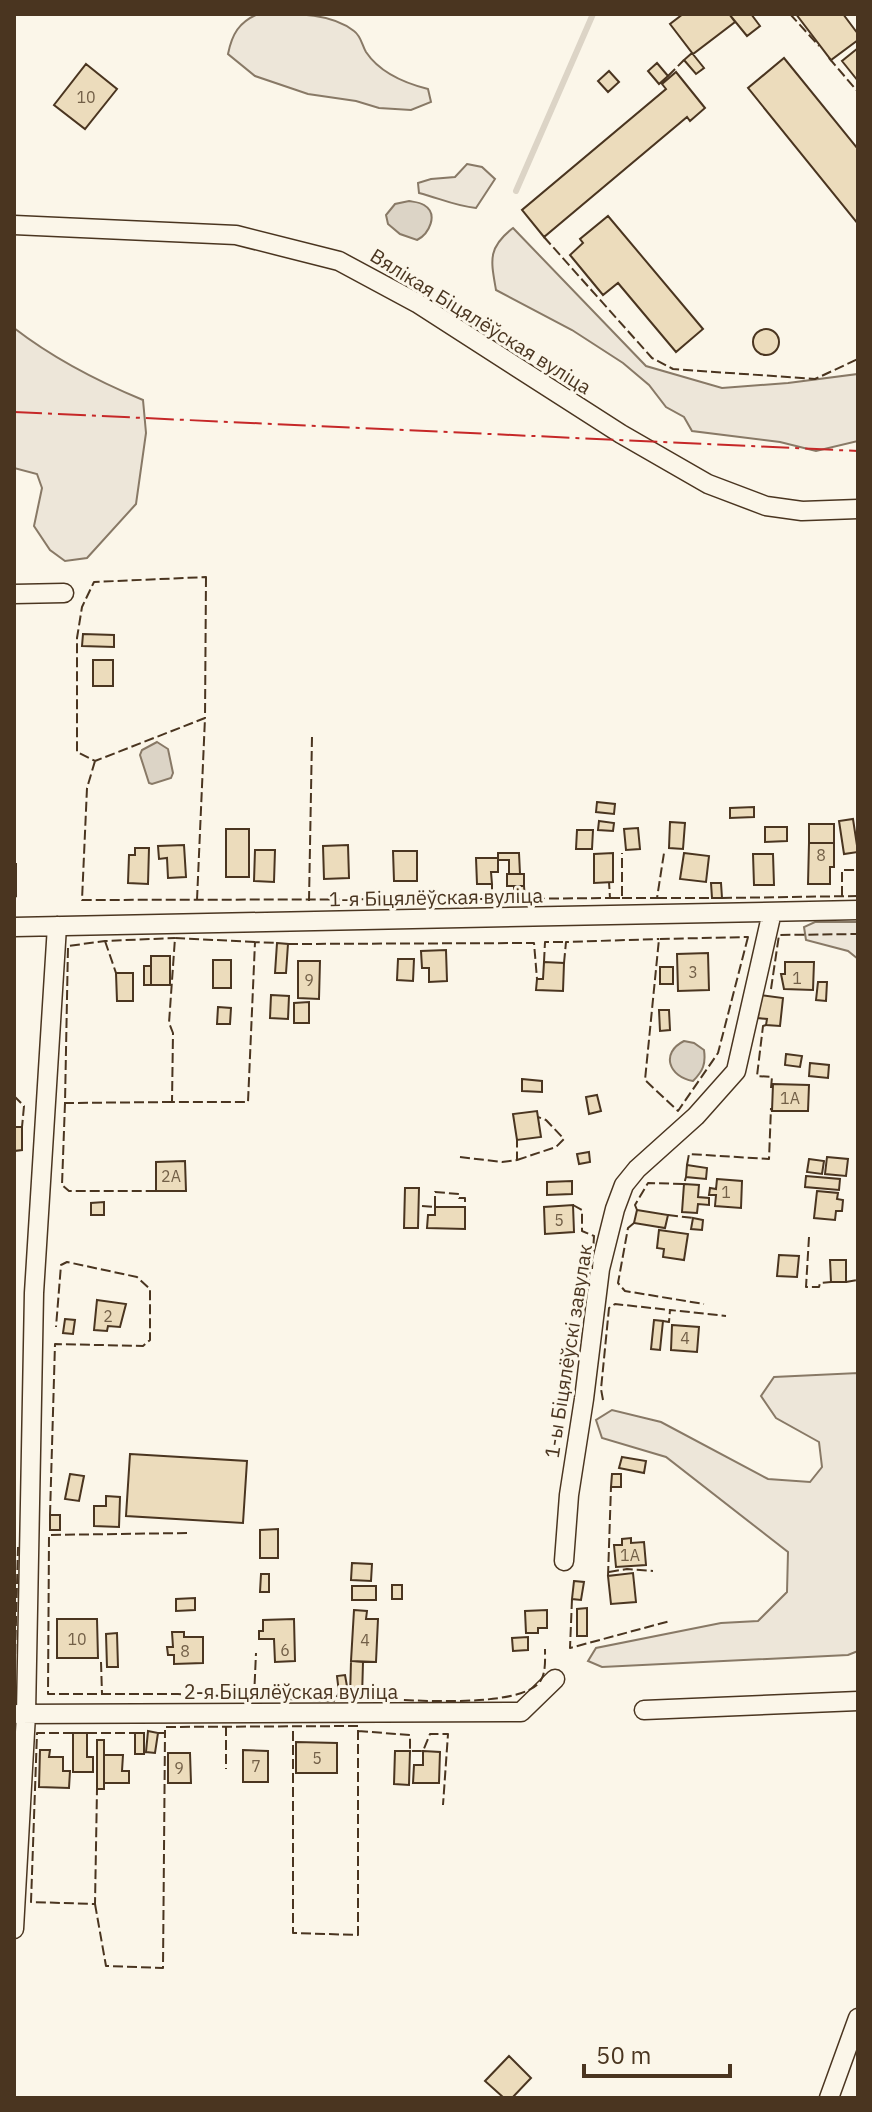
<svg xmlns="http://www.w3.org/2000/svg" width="872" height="2112" font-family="'IBM Plex Sans',sans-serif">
  <rect width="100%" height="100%" fill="#fbf6e9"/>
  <!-- green -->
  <path fill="#ede6d9" stroke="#887966" stroke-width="2" d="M 258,14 C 289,14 329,11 354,31 C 361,36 362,45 366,52 C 380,73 404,83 428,89 L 431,102 L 411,110 L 379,108 L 356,101 L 308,94 L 255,76 L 228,54 C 232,34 239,22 258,14 Z
    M 467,164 L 482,167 L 495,179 L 476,208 C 455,206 439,198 419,193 L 418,183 L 431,179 L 455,177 Z
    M 513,228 L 646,366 L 722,388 L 788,383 L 858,374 L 858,441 L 816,451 L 780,442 L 692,431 L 684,417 L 666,407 L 649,385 L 623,363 L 572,330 L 496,290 C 491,261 487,248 513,228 Z
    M 14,328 C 54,359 97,381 143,400 L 146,433 L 136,504 L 87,558 L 65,561 L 50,550 L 34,526 L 42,488 L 37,474 L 14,468 Z
    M 815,922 L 858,922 L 858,959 L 848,951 L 806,940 L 804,927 Z
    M 858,1373 L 858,1651 L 848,1655 L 602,1667 L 588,1661 L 596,1648 L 721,1623 L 758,1621 L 787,1592 L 788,1552 L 666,1457 L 602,1438 L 596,1420 L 612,1410 L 661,1422 L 768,1479 L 810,1482 L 822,1467 L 819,1442 L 776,1418 L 761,1396 L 774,1377 Z"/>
  <!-- water -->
  <path fill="#dcd4c6" stroke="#887966" stroke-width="2" d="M 409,201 C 414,202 419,202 424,205 C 439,214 429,234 417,240 L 400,234 L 388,224 L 386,215 L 395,204 Z
    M 157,742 L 168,749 L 173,773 L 171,778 L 152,784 L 149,783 L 140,755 L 142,750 Z
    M 684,1041 L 694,1043 L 704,1050 C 706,1064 703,1071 693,1081 C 669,1077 660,1053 684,1041 Z"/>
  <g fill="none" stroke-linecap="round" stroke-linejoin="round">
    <!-- stream -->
    <path stroke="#dcd4c6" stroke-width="6" d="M 516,191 L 593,14"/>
  </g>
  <!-- building -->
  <path fill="#ecdcbc" stroke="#4a3520" stroke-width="2" d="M 683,14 L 729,14 L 735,22 L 693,54 L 670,24 Z
    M 729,14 L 751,14 L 760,26 L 747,36 Z
    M 796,14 L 843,14 L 858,34 L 858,40 L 831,60 Z
    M 858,48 L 858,81 L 842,61 Z
    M 692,53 L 704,68 L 696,74 L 684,60 Z
    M 784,58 L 858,149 L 858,224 L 748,88 Z
    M 657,63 L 668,76 L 659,84 L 648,71 Z
    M 86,64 L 117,89 L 85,129 L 54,105 Z
    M 609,71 L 619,82 L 608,92 L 598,81 Z
    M 676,72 L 705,108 L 690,121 L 687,117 L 544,237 L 522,210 L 666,89 L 662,84 Z
    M 608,216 L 703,329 L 676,352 L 618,283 L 603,295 L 570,255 L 583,243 L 580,239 Z
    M753 342a13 13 0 1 1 26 0a13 13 0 1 1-26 0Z
    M 83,634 L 114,635 L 114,647 L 82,646 Z
    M 93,660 L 113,660 L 113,686 L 93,686 Z
    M 597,802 L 615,804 L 614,814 L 596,812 Z
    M 754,807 L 754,817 L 730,818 L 730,808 Z
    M 853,819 L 858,852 L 844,854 L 839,821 Z
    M 599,821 L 614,823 L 613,831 L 598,830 Z
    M 670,822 L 685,823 L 683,849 L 669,848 Z
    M 809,824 L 834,824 L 834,843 L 809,843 Z
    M 765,827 L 787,827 L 787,841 L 765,842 Z
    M 638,828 L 640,849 L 626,850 L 624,829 Z
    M 226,829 L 249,829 L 249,877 L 226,877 Z
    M 577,830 L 593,830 L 592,849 L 576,849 Z
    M 809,843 L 834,843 L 834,867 L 830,867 L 830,884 L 808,884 Z
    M 184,845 L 186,877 L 168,878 L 167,858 L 159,859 L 158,846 Z
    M 348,845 L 349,878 L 324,879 L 323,846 Z
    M 135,848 L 149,848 L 148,884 L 128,883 L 129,855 L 135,855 Z
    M 255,850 L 275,850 L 274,882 L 254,881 Z
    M 393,851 L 417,851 L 417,881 L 394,881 Z
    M 498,853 L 519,853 L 520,874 L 509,874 L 509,860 L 498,860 Z
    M 613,853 L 613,882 L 594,883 L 594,854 Z
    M 684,853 L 709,856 L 706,882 L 680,879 Z
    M 753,854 L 773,854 L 774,885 L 754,885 Z
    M 476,858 L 498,858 L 498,872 L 491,872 L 492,884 L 477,884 Z
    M 14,864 L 16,864 L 16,896 L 14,895 Z
    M 507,874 L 524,874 L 524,886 L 507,886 Z
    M 711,883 L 721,883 L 722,898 L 712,898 Z
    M 514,886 L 524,886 L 525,899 L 514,899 Z
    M 277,943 L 288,944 L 286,973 L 275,973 Z
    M 446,950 L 447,981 L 429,982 L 429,968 L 422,968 L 421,951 Z
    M 708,953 L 709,990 L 678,991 L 677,954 Z
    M 151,956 L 170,956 L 170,985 L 151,985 Z
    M 398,959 L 414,959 L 413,981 L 397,980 Z
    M 213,960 L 231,960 L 231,988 L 213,988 Z
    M 298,961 L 320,961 L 319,999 L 298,998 Z
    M 544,962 L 564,963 L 563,991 L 536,990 L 537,979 L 543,979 Z
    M 785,962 L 814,962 L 813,990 L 784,989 L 781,974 L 785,974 Z
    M 144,966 L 151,966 L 151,985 L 144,985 Z
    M 660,967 L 673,967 L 673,984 L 660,984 Z
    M 116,973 L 133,973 L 133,1001 L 117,1001 Z
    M 818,982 L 827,982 L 826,1001 L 816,1000 Z
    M 271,995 L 289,996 L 288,1019 L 270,1018 Z
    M 760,995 L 783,998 L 780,1026 L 766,1025 L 767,1019 L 758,1018 Z
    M 309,1002 L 309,1023 L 294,1023 L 294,1003 Z
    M 218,1007 L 231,1008 L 230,1024 L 217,1024 Z
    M 659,1010 L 669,1010 L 670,1030 L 660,1031 Z
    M 786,1054 L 802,1056 L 800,1067 L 785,1065 Z
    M 810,1063 L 829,1065 L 828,1078 L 809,1076 Z
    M 522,1079 L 542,1081 L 542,1092 L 522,1091 Z
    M 773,1084 L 809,1085 L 808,1111 L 772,1111 Z
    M 597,1095 L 601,1111 L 589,1114 L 586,1097 Z
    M 537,1111 L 541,1137 L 517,1140 L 513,1114 Z
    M 14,1127 L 22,1127 L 22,1150 L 14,1151 Z
    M 589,1152 L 590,1162 L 579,1164 L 577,1154 Z
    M 827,1157 L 848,1159 L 846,1176 L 825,1174 Z
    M 809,1159 L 824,1161 L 822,1174 L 807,1172 Z
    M 185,1161 L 186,1191 L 156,1191 L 156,1162 Z
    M 687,1165 L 707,1168 L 706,1179 L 686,1177 Z
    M 806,1176 L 840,1179 L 839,1190 L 805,1187 Z
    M 717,1179 L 742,1181 L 741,1208 L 715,1206 L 716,1195 L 709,1195 L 710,1188 L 716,1189 Z
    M 572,1181 L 572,1194 L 547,1195 L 547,1182 Z
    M 684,1184 L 699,1185 L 698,1197 L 709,1198 L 709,1205 L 698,1204 L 697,1213 L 682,1212 Z
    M 405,1188 L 419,1188 L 418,1228 L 404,1228 Z
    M 817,1191 L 838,1193 L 837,1199 L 843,1200 L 842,1211 L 836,1211 L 835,1220 L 814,1218 Z
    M 104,1202 L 104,1215 L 91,1215 L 91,1203 Z
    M 573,1205 L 574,1232 L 545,1234 L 544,1207 Z
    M 435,1207 L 465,1207 L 465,1229 L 427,1228 L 428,1215 L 435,1215 Z
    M 637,1210 L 668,1215 L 665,1228 L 634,1223 Z
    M 693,1218 L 703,1220 L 702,1230 L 691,1229 Z
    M 659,1230 L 688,1234 L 684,1260 L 663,1257 L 664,1249 L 657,1248 Z
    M 779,1255 L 799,1256 L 797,1277 L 777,1276 Z
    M 830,1260 L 846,1260 L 846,1282 L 831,1282 Z
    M 97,1300 L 126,1304 L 120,1327 L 108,1326 L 107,1331 L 94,1330 Z
    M 65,1319 L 75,1320 L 73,1334 L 63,1333 Z
    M 654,1320 L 663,1321 L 660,1350 L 651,1349 Z
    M 672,1325 L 699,1327 L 697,1352 L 671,1350 Z
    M 130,1454 L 247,1461 L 243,1523 L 126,1516 Z
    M 622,1457 L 646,1461 L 644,1473 L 619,1468 Z
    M 70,1474 L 84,1476 L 79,1501 L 65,1499 Z
    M 612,1474 L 621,1474 L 621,1487 L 611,1487 Z
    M 106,1496 L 120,1497 L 119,1527 L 94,1526 L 94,1506 L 106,1506 Z
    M 50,1515 L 60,1515 L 60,1530 L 50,1530 Z
    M 278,1529 L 278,1558 L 260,1558 L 260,1530 Z
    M 631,1538 L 631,1543 L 644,1542 L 646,1565 L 616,1567 L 614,1545 L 622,1545 L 622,1539 Z
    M 352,1563 L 372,1564 L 371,1581 L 351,1580 Z
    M 633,1573 L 636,1602 L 611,1604 L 608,1576 Z
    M 261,1574 L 269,1574 L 269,1592 L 260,1592 Z
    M 574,1581 L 584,1582 L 581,1600 L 572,1599 Z
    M 392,1585 L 402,1585 L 402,1599 L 392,1599 Z
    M 352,1586 L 376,1586 L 376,1600 L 352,1600 Z
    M 195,1598 L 195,1610 L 176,1611 L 176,1599 Z
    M 587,1608 L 587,1636 L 577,1636 L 577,1609 Z
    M 354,1610 L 367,1611 L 366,1619 L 378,1619 L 376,1662 L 351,1661 Z
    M 547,1610 L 547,1628 L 538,1628 L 538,1633 L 526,1633 L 525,1611 Z
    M 57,1619 L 97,1619 L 98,1658 L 57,1658 Z
    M 294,1619 L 295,1661 L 275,1662 L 274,1639 L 259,1639 L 259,1631 L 263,1631 L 263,1620 Z
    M 172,1632 L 184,1632 L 184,1637 L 203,1637 L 203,1663 L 174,1664 L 174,1655 L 168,1655 L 167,1647 L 173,1647 Z
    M 117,1633 L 118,1667 L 107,1667 L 106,1634 Z
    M 528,1637 L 528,1650 L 513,1651 L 512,1638 Z
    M 351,1661 L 363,1662 L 362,1698 L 350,1697 Z
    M 345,1675 L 348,1692 L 339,1693 L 337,1676 Z
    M 148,1731 L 158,1733 L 155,1753 L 146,1752 Z
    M 73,1733 L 87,1733 L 87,1757 L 93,1757 L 93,1772 L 73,1772 Z
    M 135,1733 L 144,1733 L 144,1754 L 135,1754 Z
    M 97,1740 L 104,1740 L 104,1789 L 97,1789 Z
    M 296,1742 L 337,1743 L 337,1773 L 296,1773 Z
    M 40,1750 L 50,1750 L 49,1757 L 63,1757 L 63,1771 L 70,1771 L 69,1788 L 39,1787 Z
    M 243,1750 L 268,1751 L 268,1782 L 243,1782 Z
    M 395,1751 L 410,1751 L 409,1785 L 394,1784 Z
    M 423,1751 L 440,1752 L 439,1783 L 413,1783 L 414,1765 L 423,1765 Z
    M 168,1753 L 190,1753 L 191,1783 L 168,1783 Z
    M 104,1755 L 123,1755 L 122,1771 L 129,1771 L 129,1783 L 104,1783 Z
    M 509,2056 L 531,2078 L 512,2098 L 504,2098 L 485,2081 Z"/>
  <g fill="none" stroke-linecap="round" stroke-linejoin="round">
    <!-- minor casing -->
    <g stroke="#4a3520" stroke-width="21">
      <path id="minor" d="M 14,225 L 236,235 L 339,261 L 417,303 L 621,434 L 708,484 L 766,506 L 802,511 L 858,509
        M 14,594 L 64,593
        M 14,927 L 858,910
        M 564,1561 L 569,1495 L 584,1399 L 600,1269 L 615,1209 L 624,1185 L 637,1169 L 696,1116 L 736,1071 L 772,912
        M 644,1710 L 858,1701
        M 17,1714 L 521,1712 L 555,1679
        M 14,1929 L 26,1714 L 34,1293 L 57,926
        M 829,2098 L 858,2018"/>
    </g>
    <!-- minor -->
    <use href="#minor" stroke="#fbf6e9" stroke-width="18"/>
    <!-- fence -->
    <path stroke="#4a3520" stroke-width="2" stroke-dasharray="10 4" stroke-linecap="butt" d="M 790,14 L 819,46
      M 829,58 L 858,92
      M 668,76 L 684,60
      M 544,237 L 652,358 L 673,369 L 815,379 L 858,359
      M 206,577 L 205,718 L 95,761 L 77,752 L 77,638 L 82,607 L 94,582 Z
      M 95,761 L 87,788 L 82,900 L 492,899 L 492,884
      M 842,896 L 842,870 L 858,870
      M 610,898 L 622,898 L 622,853
      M 622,898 L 657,898 L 664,853
      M 657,898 L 712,898
      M 722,898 L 858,896
      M 492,899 L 507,899 L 507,886
      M 507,899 L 610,898 L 609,882
      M 197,900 L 205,718
      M 309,901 L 312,737
      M 748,937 L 718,1053 L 678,1111 L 645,1080 L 659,939 Z
      M 105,941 L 116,973
      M 255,942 L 175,938 L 169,1023 L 173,1033 L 172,1102 L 248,1102 L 255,942 L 277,943
      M 288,944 L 534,943 L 537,979
      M 544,962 L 545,942 L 566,942
      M 564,963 L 566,942 L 659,939
      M 771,989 L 779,935 L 858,934
      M 766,1025 L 763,1026 L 757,1076 L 772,1077 L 771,1088
      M 14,1096 L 24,1106 L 22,1127
      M 172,1102 L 65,1103 L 68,946 L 105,941 L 175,938
      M 65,1103 L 62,1185 L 69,1191 L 156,1191
      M 460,1157 L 502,1162 L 517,1160 L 517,1140
      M 517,1160 L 556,1147 L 564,1139 L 546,1120 L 538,1117
      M 687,1165 L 689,1154 L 769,1159 L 771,1108
      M 573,1205 L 582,1210 L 582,1231 L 594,1236 L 592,1269
      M 422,1206 L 435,1207 L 435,1192 L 459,1194 L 459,1198 L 465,1198 L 465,1207
      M 637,1210 L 635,1205 L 648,1183 L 684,1184 L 686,1177
      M 668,1215 L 693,1218
      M 634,1223 L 628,1228 L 618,1283 L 625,1291 L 704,1304
      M 809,1237 L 806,1287 L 819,1287 L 820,1283 L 831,1282
      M 846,1282 L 858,1280
      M 663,1321 L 669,1322 L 670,1310 L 726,1316
      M 603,1400 L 601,1389 L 609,1308 L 615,1304 L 670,1310
      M 50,1515 L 55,1344 L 143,1346 L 150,1340 L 150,1289 L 137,1277 L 67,1262 L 61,1265 L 56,1327
      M 187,1533 L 49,1535 L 48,1694 L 178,1694 L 334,1701 L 339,1693
      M 609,1572 L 627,1569 L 653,1571
      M 608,1576 L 611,1487
      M 572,1599 L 570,1648 L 670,1621
      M 101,1662 L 102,1694
      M 14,1696 L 18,1547
      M 254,1698 L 256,1653
      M 362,1698 C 397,1699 523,1711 541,1680 C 546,1672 545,1658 545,1649
      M 226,1726 L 226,1769
      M 358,1731 L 410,1735 L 410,1751 L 423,1751 L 430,1734 L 448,1734 L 443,1805
      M 73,1733 L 37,1733 L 31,1902 L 95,1904 L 97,1789
      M 87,1733 L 135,1733
      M 158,1733 L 165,1733 L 165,1727 L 358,1726 L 358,1935 L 293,1933 L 293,1726
      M 95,1904 L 106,1966 L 163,1968 L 165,1733"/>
    <!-- power -->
    <path stroke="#c62828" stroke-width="2" stroke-dasharray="28 6 4 6" stroke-linecap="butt" d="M 14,412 L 858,451"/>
  </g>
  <g text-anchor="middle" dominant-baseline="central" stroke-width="6" stroke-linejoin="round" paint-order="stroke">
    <!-- number labels -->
    <g font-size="16" fill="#725f47">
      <text x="86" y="97">10</text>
      <text x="821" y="855">8</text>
      <text x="693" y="972">3</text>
      <text x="797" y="978">1</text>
      <text x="309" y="980">9</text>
      <text x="790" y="1098">1А</text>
      <text x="171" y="1176">2А</text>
      <text x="726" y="1192">1</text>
      <text x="559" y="1220">5</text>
      <text x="108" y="1316">2</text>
      <text x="685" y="1338">4</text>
      <text x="630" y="1555">1А</text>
      <text x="77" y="1639">10</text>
      <text x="365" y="1640">4</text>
      <text x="285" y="1650">6</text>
      <text x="185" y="1651">8</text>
      <text x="317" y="1758">5</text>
      <text x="256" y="1766">7</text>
      <text x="179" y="1768">9</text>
    </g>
    <!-- street labels -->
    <g font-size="20" fill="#4a3520" stroke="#fbf6e9">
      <text transform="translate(481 321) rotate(32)">Вялікая Біцялёўская вуліца</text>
      <text transform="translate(436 897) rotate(-1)">1-я Біцялёўская вуліца</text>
      <text transform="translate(568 1351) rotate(-81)">1-ы Біцялёўскі завулак</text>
      <text x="291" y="1691">2-я Біцялёўская вуліца</text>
    </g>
  </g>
  <!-- border -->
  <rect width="872" height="2112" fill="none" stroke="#4a3520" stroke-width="32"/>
  <!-- scale -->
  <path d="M584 2064v12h146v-12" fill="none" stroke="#4a3520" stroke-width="4"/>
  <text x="596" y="2064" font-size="24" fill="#4a3520" stroke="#fbf6e9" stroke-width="6" paint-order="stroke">50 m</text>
</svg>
